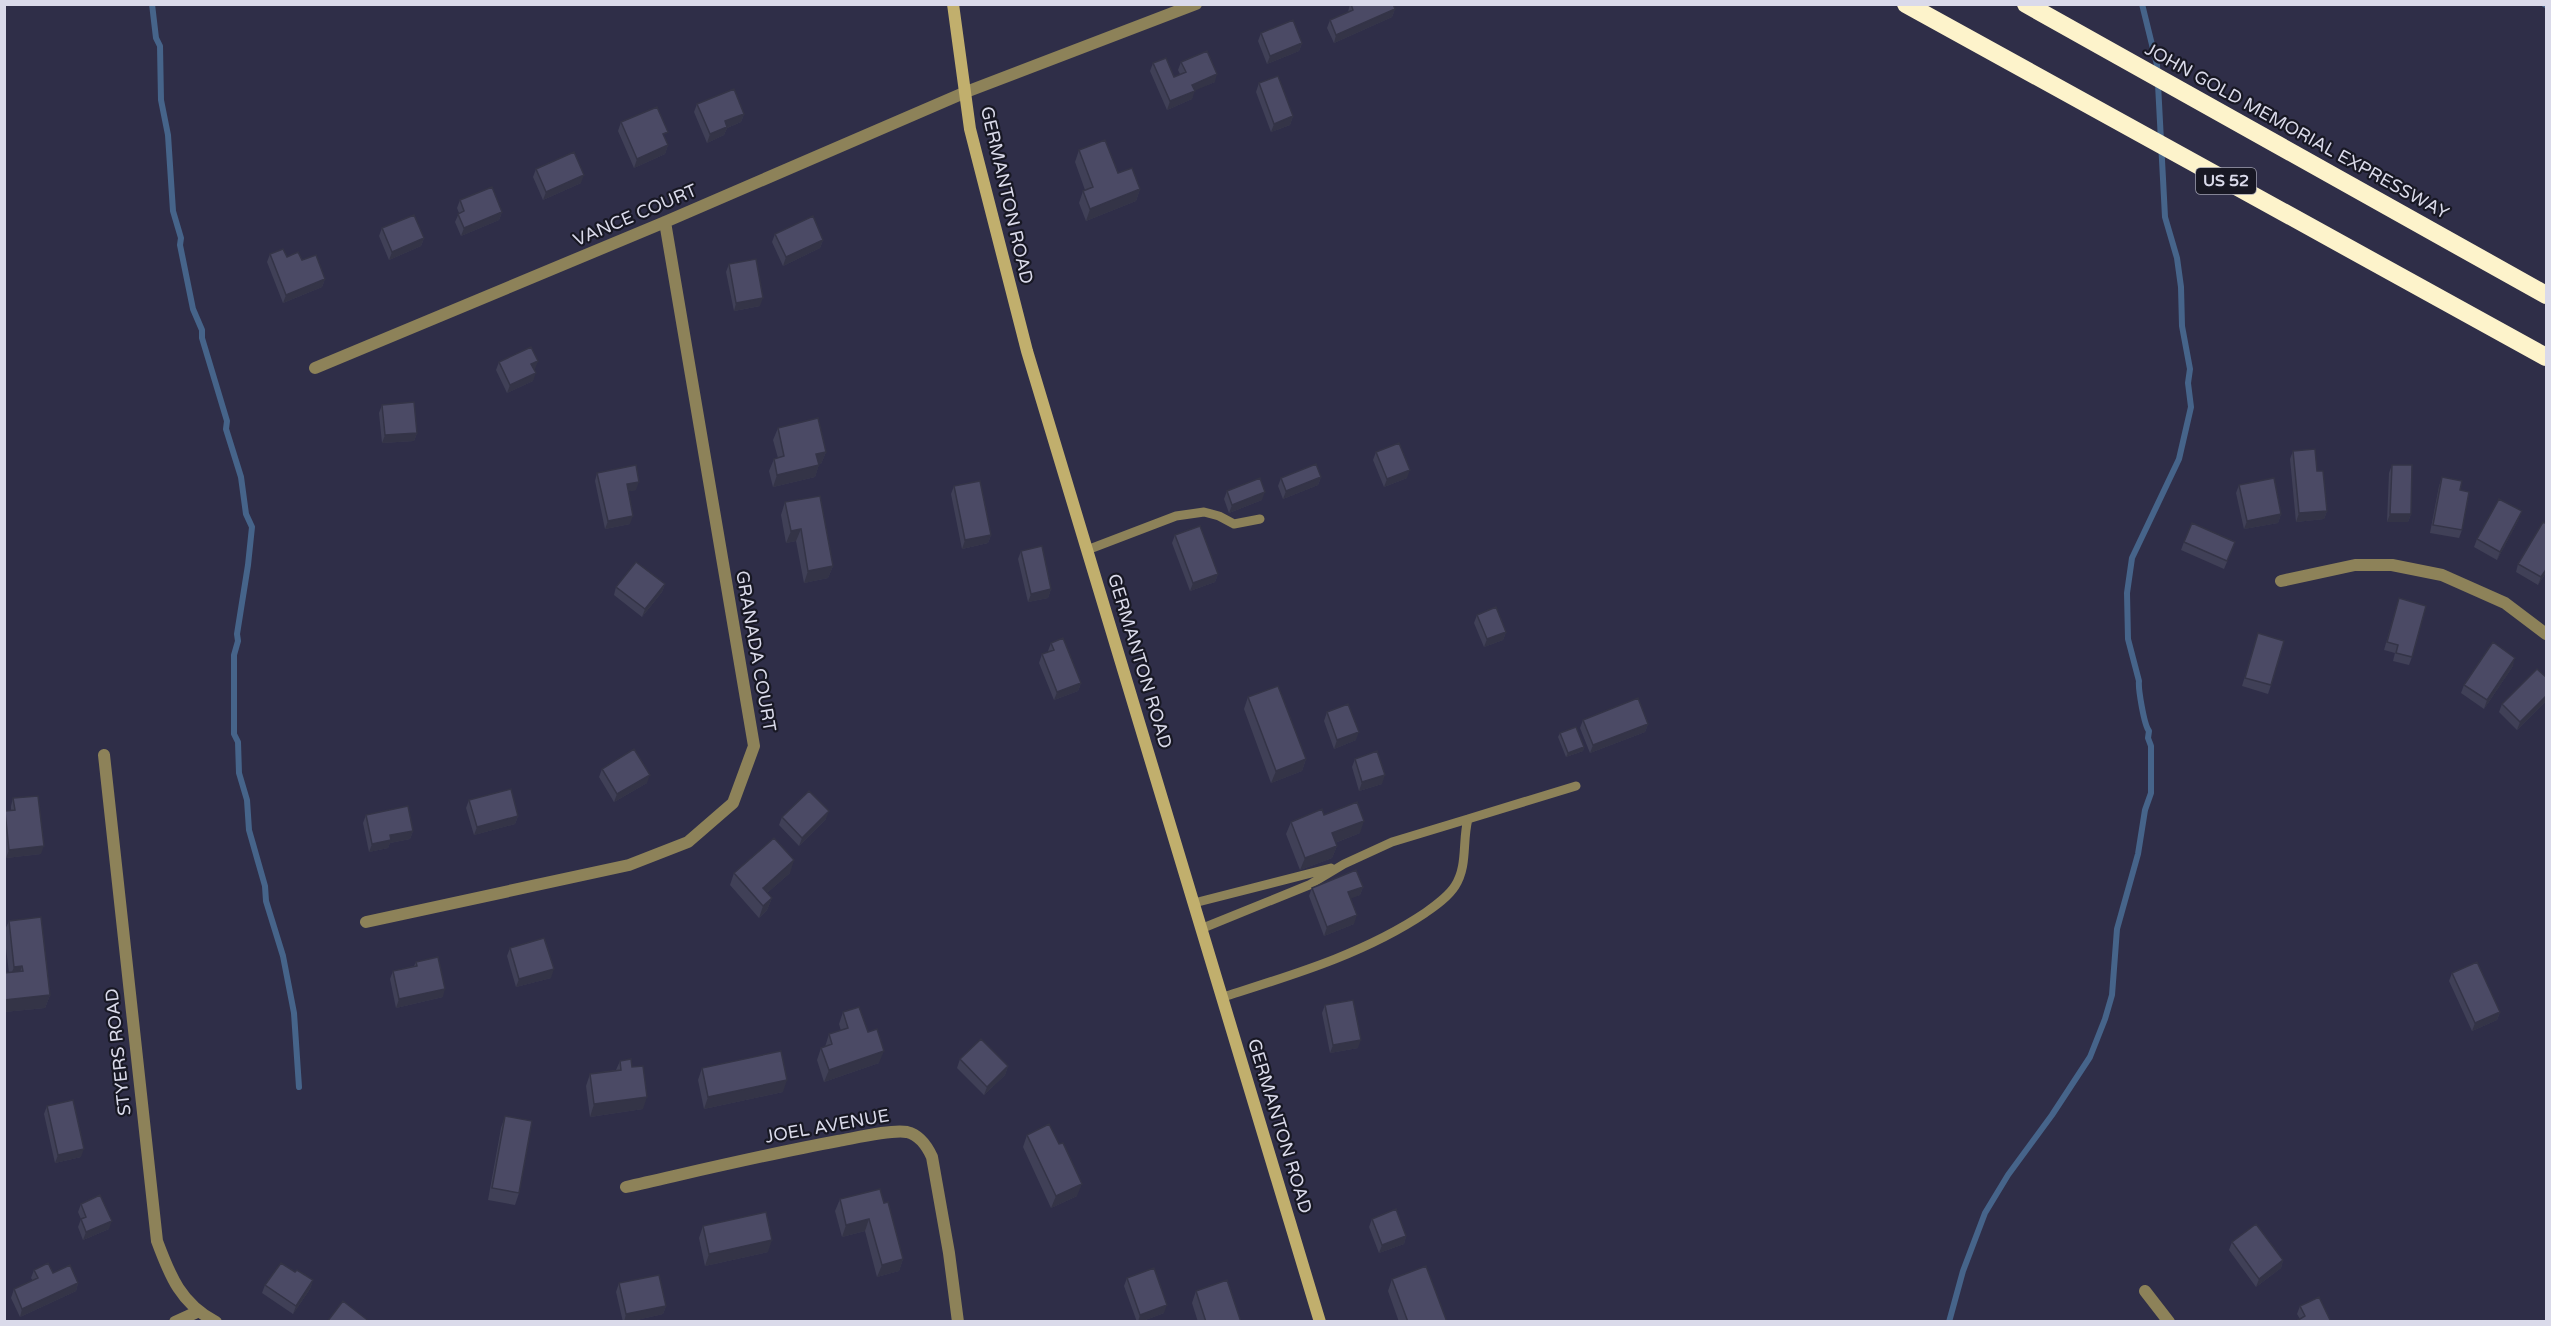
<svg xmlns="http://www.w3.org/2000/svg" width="2551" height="1326" font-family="'Varela Round',sans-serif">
  <rect width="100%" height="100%" fill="#2f2e48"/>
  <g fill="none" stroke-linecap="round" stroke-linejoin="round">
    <!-- stream -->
    <path stroke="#46648a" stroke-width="6" d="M 152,4 L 156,38 L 160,46 L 161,100 L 168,135 L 173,211 L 181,238 L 180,245 L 193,309 L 202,330 L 202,338 L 227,421 L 226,429 L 241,477 L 246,514 L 252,527 L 248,565 L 237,634 L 238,641 L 234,655 L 234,734 L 238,742 L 239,773 L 247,800 L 249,830 L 265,886 L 266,901 L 283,956 L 294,1013 L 299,1087
      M 2544,4 L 2546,5
      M 1949,1322 L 1963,1271 L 1985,1213 L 2008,1175 L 2052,1115 L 2090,1057 L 2105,1019 L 2112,995 L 2117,929 L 2138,854 L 2145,810 L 2151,793 L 2151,746 L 2148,738 L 2149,731 C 2144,725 2138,688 2139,681 L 2128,639 L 2127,593 L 2132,558 L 2179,459 L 2191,407 L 2188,383 L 2190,369 L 2182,326 L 2181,287 L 2177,258 L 2165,217 L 2157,65 L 2142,4"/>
    <!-- lane -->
    <path stroke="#8d8259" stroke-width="9" d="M 1087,550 L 1176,516 L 1204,512 L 1219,516 L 1234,524 L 1260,519
      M 1194,903 L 1331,868
      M 1203,928 L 1309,885 L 1344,864 L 1392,842 L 1468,819
      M 1223,997 C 1292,975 1364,954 1425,913 C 1435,906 1448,897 1455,886 C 1468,866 1462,841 1468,819 L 1576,786"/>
    <!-- street -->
    <path stroke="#8d8259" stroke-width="12" d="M 315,368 L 665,222 L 966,92 L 1196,4
      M 2281,581 L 2355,565 L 2392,565 L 2442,575 L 2505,603 L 2546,634
      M 104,755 L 157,1241 C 170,1276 181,1304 216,1322
      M 366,922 L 629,865 L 688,842 L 733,803 L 754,746 L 665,222
      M 626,1187 C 697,1171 767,1154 838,1141 C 855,1138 892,1129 907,1132 C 920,1135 927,1146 932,1157 L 949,1253 L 958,1322
      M 2145,1291 L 2169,1322
      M 175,1322 L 197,1312"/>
    <!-- secondary -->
    <path stroke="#c1af6d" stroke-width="12" d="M 953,4 L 970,129 L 1027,351 L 1320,1322"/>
    <!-- highway -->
    <path stroke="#fdf3cb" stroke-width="18" d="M 1906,4 L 2546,357
      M 2026,4 L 2546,295"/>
  </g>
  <!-- wall -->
  <path fill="#404057" d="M 1350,4 L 1393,4 L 1395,9 L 1392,17 L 1334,43 L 1327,28 L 1330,20 L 1348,12 Z
    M 1261,33 L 1302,43 L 1299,51 L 1267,64 L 1258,41 Z
    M 1181,62 L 1215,82 L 1194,90 L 1192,99 L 1167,110 L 1150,71 L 1153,63 L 1174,77 L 1180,74 L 1178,70 Z
    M 1259,83 L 1293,116 L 1290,125 L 1271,132 L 1256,92 Z
    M 697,104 L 744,114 L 741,122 L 727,128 L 724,135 L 707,143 L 694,112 Z
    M 621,122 L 665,139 L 668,145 L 665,154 L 634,168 L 618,131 Z
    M 1079,150 L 1118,173 L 1140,189 L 1136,201 L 1086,221 L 1079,203 L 1083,191 L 1085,190 L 1075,162 Z
    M 536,169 L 581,183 L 543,200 L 533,177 Z
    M 460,200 L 502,212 L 499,220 L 461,236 L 455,222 L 459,213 L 457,208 Z
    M 382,228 L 424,238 L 421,246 L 389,260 L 379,236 Z
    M 775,234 L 823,240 L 820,248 L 783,266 L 772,242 Z
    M 270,254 L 287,257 L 302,260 L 325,279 L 322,287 L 283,303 L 267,262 Z
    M 729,264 L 760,306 L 734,311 L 726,272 Z
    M 538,361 L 534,369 L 533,381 L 507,393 L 496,370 L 499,362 Z
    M 382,405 L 417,433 L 414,441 L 382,443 L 379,413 Z
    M 778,428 L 826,452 L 821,464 L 819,464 L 815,477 L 773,487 L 769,471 L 774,459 L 778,458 L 773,440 Z
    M 2293,451 L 2317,471 L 2327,511 L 2324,519 L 2296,522 L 2290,459 Z
    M 1376,452 L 1407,478 L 1384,487 L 1373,460 Z
    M 2392,465 L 2411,514 L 2408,522 L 2387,522 L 2389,473 Z
    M 597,473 L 636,490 L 628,491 L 630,524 L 605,529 L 595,481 Z
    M 1321,477 L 1318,485 L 1283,499 L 1278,486 L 1281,478 Z
    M 2442,477 L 2460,490 L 2462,530 L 2459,538 L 2430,533 L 2439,486 Z
    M 2239,485 L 2281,514 L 2278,523 L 2244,529 L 2236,493 Z
    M 954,486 L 991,535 L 988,543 L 962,549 L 951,494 Z
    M 1227,491 L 1262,500 L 1229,513 L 1224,499 Z
    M 785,502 L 833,566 L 828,578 L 804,583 L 796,541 L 786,543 L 781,515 Z
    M 2519,519 L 2497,560 L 2474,547 L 2477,539 Z
    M 2547,524 L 2547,571 L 2538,585 L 2516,572 L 2518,564 Z
    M 1175,535 L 1218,574 L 1215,582 L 1190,591 L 1172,543 Z
    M 2184,542 L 2232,550 L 2224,569 L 2181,550 Z
    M 1021,551 L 1051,589 L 1048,598 L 1028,602 L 1018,559 Z
    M 665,584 L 662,592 L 642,617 L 614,595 L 616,587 Z
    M 2399,598 L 2412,657 L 2409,665 L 2393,661 L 2395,653 L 2384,650 Z
    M 1477,615 L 1506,632 L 1503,640 L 1484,647 L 1474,623 Z
    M 2258,633 L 2271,685 L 2268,694 L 2242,686 Z
    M 1051,643 L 1081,683 L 1078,691 L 1054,700 L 1039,663 L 1042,654 L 1048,652 L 1048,651 Z
    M 2513,666 L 2484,709 L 2461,693 L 2464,685 Z
    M 2547,678 L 2547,700 L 2517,730 L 2499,712 L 2502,704 Z
    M 1248,697 L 1306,759 L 1302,771 L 1271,783 L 1244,709 Z
    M 1327,712 L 1356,740 L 1334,749 L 1324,721 Z
    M 1583,720 L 1648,724 L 1645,732 L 1590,753 L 1580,728 Z
    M 1560,733 L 1584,747 L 1583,751 L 1566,757 L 1558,737 Z
    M 1355,759 L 1382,784 L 1359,791 L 1352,767 Z
    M 602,769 L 647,783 L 614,802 L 599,777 Z
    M 13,798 L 41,854 L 6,858 L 4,841 L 4,813 L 5,811 L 11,810 L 11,806 Z
    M 469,800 L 518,816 L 515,824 L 474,835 L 466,808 Z
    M 366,815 L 413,831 L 410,839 L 390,843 L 388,848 L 369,852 L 363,823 Z
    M 782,817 L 826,819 L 799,846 L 779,825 Z
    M 1291,822 L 1360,833 L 1335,843 L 1337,846 L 1332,858 L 1300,870 L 1286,834 Z
    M 734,873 L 790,873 L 767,893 L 772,898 L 767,910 L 759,918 L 730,885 Z
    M 1363,887 L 1360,895 L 1350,898 L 1354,924 L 1324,936 L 1309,896 L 1312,888 Z
    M 9,921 L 50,995 L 45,1008 L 4,1012 L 4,973 L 9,973 L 4,932 Z
    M 510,948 L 551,978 L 516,987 L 507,956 Z
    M 416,962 L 443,997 L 396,1008 L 390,979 L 393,971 L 414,966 Z
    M 2452,973 L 2500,1012 L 2497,1020 L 2472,1031 L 2449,981 Z
    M 1325,1005 L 1358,1048 L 1330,1053 L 1322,1013 Z
    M 843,1012 L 868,1032 L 879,1063 L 824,1082 L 817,1060 L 821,1048 L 825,1047 L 829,1034 L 841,1031 L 839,1024 Z
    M 960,1059 L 1008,1066 L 1005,1075 L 984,1095 L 957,1068 Z
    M 620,1061 L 632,1067 L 643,1109 L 590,1117 L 586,1086 L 590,1074 L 616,1070 Z
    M 702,1068 L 783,1092 L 704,1109 L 698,1080 Z
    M 47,1106 L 81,1157 L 55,1163 L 44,1114 Z
    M 505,1116 L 519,1193 L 515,1205 L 488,1200 L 501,1128 Z
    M 1027,1135 L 1059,1144 L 1077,1196 L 1051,1208 L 1023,1147 Z
    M 840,1199 L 884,1203 L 903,1259 L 899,1271 L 877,1277 L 865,1231 L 842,1237 L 835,1211 Z
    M 81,1204 L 109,1229 L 83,1240 L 78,1227 L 81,1219 L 78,1212 Z
    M 1372,1219 L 1406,1236 L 1404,1244 L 1379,1253 L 1369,1227 Z
    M 703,1226 L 768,1252 L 705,1266 L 699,1238 Z
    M 2232,1242 L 2283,1260 L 2281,1268 L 2256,1287 L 2229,1250 Z
    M 34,1270 L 53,1273 L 78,1283 L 76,1291 L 20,1317 L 11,1298 L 14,1289 L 33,1281 L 31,1278 Z
    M 295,1272 L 313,1280 L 310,1289 L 293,1314 L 262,1293 L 265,1285 Z
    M 1127,1278 L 1164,1313 L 1140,1322 L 1137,1322 L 1124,1286 Z
    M 1392,1279 L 1447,1322 L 1399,1322 L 1388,1291 Z
    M 619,1283 L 666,1306 L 663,1314 L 628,1322 L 623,1322 L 616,1292 Z
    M 1196,1291 L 1241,1322 L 1198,1322 L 1192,1303 Z
    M 2300,1306 L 2331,1322 L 2300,1319 L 2297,1314 Z"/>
  <!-- shaded-wall -->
  <path fill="#343447" d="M 1395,9 L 1392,17 L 1334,43 L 1336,35 Z
    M 1302,43 L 1299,51 L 1267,64 L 1270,56 Z
    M 1217,74 L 1215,82 L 1189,93 L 1192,85 Z
    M 1195,91 L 1192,99 L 1167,110 L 1170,101 Z
    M 744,114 L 741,122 L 727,128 L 724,135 L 707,143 L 710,134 L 725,121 Z
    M 1293,116 L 1290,125 L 1271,132 L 1274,124 Z
    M 668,145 L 665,154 L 634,168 L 637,159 Z
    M 584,175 L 581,183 L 543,200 L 546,192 Z
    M 1140,189 L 1136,201 L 1086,221 L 1090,209 Z
    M 502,212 L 499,220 L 461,236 L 464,228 Z
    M 424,238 L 421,246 L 389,260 L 392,252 Z
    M 823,240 L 820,248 L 783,266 L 786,257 Z
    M 325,279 L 322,287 L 283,303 L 286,295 Z
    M 763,298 L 760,306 L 734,311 L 736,303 Z
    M 538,361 L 535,369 L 528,372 L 531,364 Z
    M 536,373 L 533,381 L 507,393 L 510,385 Z
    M 417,433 L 414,441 L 382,443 L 385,435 Z
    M 826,452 L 821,464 L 812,466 L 816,454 Z
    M 819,465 L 815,477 L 773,487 L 777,475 Z
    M 1410,470 L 1407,478 L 1384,487 L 1387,479 Z
    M 1321,477 L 1318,485 L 1283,499 L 1286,491 Z
    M 639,482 L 636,490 L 624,492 L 627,484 Z
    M 1265,492 L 1262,500 L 1229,513 L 1232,505 Z
    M 2327,511 L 2324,519 L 2296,522 L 2299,513 Z
    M 2522,511 L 2519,519 L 2497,560 L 2500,552 Z
    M 2281,514 L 2278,523 L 2244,529 L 2247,521 Z
    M 2390,514 L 2411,514 L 2408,522 L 2387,522 Z
    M 633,516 L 630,524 L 605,529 L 608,521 Z
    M 801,529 L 796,541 L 786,543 L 791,531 Z
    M 991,535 L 988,543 L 962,549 L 965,540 Z
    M 833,566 L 828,578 L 804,583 L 808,571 Z
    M 2547,568 L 2547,571 L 2538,585 L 2541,577 Z
    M 1218,574 L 1215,582 L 1190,591 L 1193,583 Z
    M 665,584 L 662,592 L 642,617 L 645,609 Z
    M 1051,589 L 1048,598 L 1028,602 L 1031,594 Z
    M 1506,632 L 1503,640 L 1484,647 L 1487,639 Z
    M 2515,658 L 2513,666 L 2484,709 L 2487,700 Z
    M 1081,683 L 1078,691 L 1054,700 L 1057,692 Z
    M 2547,695 L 2547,700 L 2517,730 L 2520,722 Z
    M 1648,724 L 1645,732 L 1590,753 L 1593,745 Z
    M 1359,732 L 1356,740 L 1334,749 L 1337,740 Z
    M 1584,747 L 1583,751 L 1566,757 L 1568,753 Z
    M 1306,759 L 1302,771 L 1271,783 L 1276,771 Z
    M 650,775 L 647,783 L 614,802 L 617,794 Z
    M 1385,775 L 1382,784 L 1359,791 L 1362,782 Z
    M 829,811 L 826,819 L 799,846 L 802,838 Z
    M 518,816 L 515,824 L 474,835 L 477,827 Z
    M 1364,821 L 1360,833 L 1327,846 L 1332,833 Z
    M 413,831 L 410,839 L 390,843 L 388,848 L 369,852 L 372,844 L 390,835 Z
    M 44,846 L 41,854 L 6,858 L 9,850 Z
    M 1337,846 L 1332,858 L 1300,870 L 1305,858 Z
    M 794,860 L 790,873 L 759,900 L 763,888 Z
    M 1363,887 L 1360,895 L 1345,901 L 1348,892 Z
    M 772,898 L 767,910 L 759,918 L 763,906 Z
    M 1357,915 L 1354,924 L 1324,936 L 1327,927 Z
    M 22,966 L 18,978 L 9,979 L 14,967 Z
    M 554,969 L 551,978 L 516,987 L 519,979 Z
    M 445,989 L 443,997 L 396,1008 L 399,999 Z
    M 50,995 L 45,1008 L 4,1012 L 4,1000 Z
    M 2500,1012 L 2497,1020 L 2472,1031 L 2475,1023 Z
    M 1361,1040 L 1358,1048 L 1330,1053 L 1333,1045 Z
    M 884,1051 L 879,1063 L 824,1082 L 829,1070 Z
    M 1008,1066 L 1005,1075 L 984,1095 L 987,1087 Z
    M 787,1080 L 783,1092 L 704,1109 L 708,1097 Z
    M 647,1097 L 643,1109 L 590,1117 L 594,1104 Z
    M 84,1149 L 81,1157 L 55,1163 L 58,1155 Z
    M 1082,1184 L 1077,1196 L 1051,1208 L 1056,1196 Z
    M 869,1219 L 865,1231 L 842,1237 L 846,1225 Z
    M 112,1221 L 109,1229 L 83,1240 L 86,1232 Z
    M 1406,1236 L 1404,1244 L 1379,1253 L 1382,1245 Z
    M 772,1240 L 768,1252 L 705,1266 L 709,1254 Z
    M 903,1259 L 899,1271 L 877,1277 L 882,1265 Z
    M 2283,1260 L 2281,1268 L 2256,1287 L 2259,1279 Z
    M 313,1280 L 310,1289 L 293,1314 L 296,1306 Z
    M 78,1283 L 76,1291 L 20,1317 L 22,1309 Z
    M 1167,1305 L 1164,1313 L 1140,1322 L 1138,1322 L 1140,1315 Z
    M 666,1306 L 663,1314 L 628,1322 L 624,1322 L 626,1314 Z"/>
  <!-- building -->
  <path fill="#4b4a65" stroke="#343447" stroke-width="1.5" d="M 1351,4 L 1393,4 L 1395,9 L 1336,35 L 1330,20 L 1353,10 Z
    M 1293,20 L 1302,43 L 1270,56 L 1261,33 Z
    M 1207,51 L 1217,74 L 1192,85 L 1195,91 L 1170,101 L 1153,63 L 1166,58 L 1174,77 L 1186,72 L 1181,62 Z
    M 1278,76 L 1293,116 L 1274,124 L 1259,83 Z
    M 734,89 L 744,114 L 725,121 L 727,127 L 710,134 L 697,104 Z
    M 657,107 L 668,132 L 663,134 L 668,145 L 637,159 L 621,122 Z
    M 1105,140 L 1118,173 L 1132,168 L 1140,189 L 1090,209 L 1083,191 L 1093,187 L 1079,150 Z
    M 574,152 L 584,175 L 546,192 L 536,169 Z
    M 492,187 L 502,212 L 464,228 L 458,214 L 464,211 L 460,200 Z
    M 414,215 L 424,238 L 392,252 L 382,228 Z
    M 813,216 L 823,240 L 786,257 L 775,234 Z
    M 283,249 L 287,257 L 298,252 L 302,260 L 316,255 L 325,279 L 286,295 L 270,254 Z
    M 756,259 L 763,298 L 736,303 L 729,264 Z
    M 531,347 L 538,361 L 531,364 L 536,373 L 510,385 L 499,362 Z
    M 414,402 L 417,433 L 385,435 L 382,405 Z
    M 818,418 L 826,452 L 816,454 L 819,465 L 777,475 L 774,459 L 784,456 L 778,428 Z
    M 1399,443 L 1410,470 L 1387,479 L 1376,452 Z
    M 2315,449 L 2317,471 L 2323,471 L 2327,511 L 2299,513 L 2293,451 Z
    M 1316,464 L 1321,477 L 1286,491 L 1281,478 Z
    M 636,465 L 639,482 L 627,484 L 633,516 L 608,521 L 597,473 Z
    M 2392,465 L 2412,465 L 2411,514 L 2390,514 Z
    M 2442,477 L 2462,481 L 2460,490 L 2469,492 L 2462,530 L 2433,525 Z
    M 1260,478 L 1265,492 L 1232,505 L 1227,491 Z
    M 2274,478 L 2281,514 L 2247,521 L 2239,485 Z
    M 980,481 L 991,535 L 965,540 L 954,486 Z
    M 820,496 L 833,566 L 808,571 L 801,529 L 791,531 L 785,502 Z
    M 2499,499 L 2522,511 L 2500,552 L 2477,539 Z
    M 2543,522 L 2547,524 L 2547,568 L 2541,577 L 2518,564 Z
    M 2192,523 L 2235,542 L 2227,561 L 2184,542 Z
    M 1200,526 L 1218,574 L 1193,583 L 1175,535 Z
    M 1042,546 L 1051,589 L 1031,594 L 1021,551 Z
    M 636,562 L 665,584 L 645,609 L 616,587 Z
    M 2399,598 L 2426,606 L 2412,657 L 2396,653 L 2398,645 L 2387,642 Z
    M 1496,607 L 1506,632 L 1487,639 L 1477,615 Z
    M 2258,633 L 2284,641 L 2271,685 L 2245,678 Z
    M 1063,638 L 1081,683 L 1057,692 L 1042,654 L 1054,650 L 1051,643 Z
    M 2493,642 L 2515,658 L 2487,700 L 2464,685 Z
    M 2537,669 L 2547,678 L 2547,695 L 2520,722 L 2502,704 Z
    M 1278,686 L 1306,759 L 1276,771 L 1248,697 Z
    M 1638,698 L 1648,724 L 1593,745 L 1583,720 Z
    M 1348,704 L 1359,732 L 1337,740 L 1327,712 Z
    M 1576,727 L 1584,747 L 1568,753 L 1560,733 Z
    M 634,749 L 650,775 L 617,794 L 602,769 Z
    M 1377,751 L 1385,775 L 1362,782 L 1355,759 Z
    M 511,789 L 518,816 L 477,827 L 469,800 Z
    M 809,791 L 829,811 L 802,838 L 782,817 Z
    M 38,796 L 44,846 L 9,850 L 5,811 L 15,810 L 13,798 Z
    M 1357,802 L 1364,821 L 1332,833 L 1337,846 L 1305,858 L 1291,822 L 1322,809 L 1324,815 Z
    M 408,806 L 413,831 L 390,835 L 391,840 L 372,844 L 366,815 Z
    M 774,838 L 794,860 L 763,888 L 772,898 L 763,906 L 734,873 Z
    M 1356,870 L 1363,887 L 1348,892 L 1357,915 L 1327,927 L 1312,888 Z
    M 41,917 L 50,995 L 4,1000 L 4,973 L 23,971 L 22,966 L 14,967 L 9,921 Z
    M 544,938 L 554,969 L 519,979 L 510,948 Z
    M 438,957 L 445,989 L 399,999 L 393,971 L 417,966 L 416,962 Z
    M 2477,962 L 2500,1012 L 2475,1023 L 2452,973 Z
    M 1353,1000 L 1361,1040 L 1333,1045 L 1325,1005 Z
    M 859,1007 L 868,1032 L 877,1029 L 884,1051 L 829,1070 L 821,1048 L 832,1044 L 829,1034 L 848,1028 L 843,1012 Z
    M 981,1039 L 1008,1066 L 987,1087 L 960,1059 Z
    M 781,1051 L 787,1080 L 708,1097 L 702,1068 Z
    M 631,1059 L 632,1067 L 643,1066 L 647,1097 L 594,1104 L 590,1074 L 621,1070 L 620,1061 Z
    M 73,1100 L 84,1149 L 58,1155 L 47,1106 Z
    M 505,1116 L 532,1121 L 519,1193 L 492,1188 Z
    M 1049,1124 L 1059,1144 L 1063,1143 L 1082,1184 L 1056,1196 L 1027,1135 Z
    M 880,1189 L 884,1203 L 888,1202 L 903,1259 L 882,1265 L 869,1219 L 846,1225 L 840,1199 Z
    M 100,1195 L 112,1221 L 86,1232 L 81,1219 L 86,1217 L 81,1204 Z
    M 1396,1209 L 1406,1236 L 1382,1245 L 1372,1219 Z
    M 766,1212 L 772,1240 L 709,1254 L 703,1226 Z
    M 2256,1224 L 2283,1260 L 2259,1279 L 2232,1242 Z
    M 48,1263 L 53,1273 L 70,1265 L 78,1283 L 22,1309 L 14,1289 L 38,1278 L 34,1270 Z
    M 281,1263 L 295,1272 L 297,1270 L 313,1280 L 296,1306 L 265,1285 Z
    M 1426,1266 L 1447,1322 L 1408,1322 L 1392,1279 Z
    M 1154,1268 L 1167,1305 L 1140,1315 L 1127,1278 Z
    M 659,1275 L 666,1306 L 626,1314 L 619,1283 Z
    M 1227,1280 L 1241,1322 L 1206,1322 L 1196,1291 Z
    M 2319,1297 L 2331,1322 L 2295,1322 L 2305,1316 L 2300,1306 Z
    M 343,1301 L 370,1322 L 327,1322 Z"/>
  <g text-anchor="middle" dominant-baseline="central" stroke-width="4.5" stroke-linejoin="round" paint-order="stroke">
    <!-- shield labels -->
    <rect fill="#181824" stroke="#a0a0af" stroke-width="1.5" x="2196" y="168" width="60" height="26" rx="4.5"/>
    <g font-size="16" font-weight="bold" fill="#dadaea">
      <text x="2226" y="181">US 52</text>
    </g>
    <!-- street labels -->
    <g font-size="18" fill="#dadaea" stroke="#181824">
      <text transform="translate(2297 131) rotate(29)">JOHN GOLD MEMORIAL EXPRESSWAY</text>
      <text transform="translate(1007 195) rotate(77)">GERMANTON ROAD</text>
      <text transform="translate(635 215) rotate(-23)">VANCE COURT</text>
      <text transform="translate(756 651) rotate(80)">GRANADA COURT</text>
      <text transform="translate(1140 661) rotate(73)">GERMANTON ROAD</text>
      <text transform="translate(118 1052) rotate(-96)">STYERS ROAD</text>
      <text transform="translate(827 1126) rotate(-10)">JOEL AVENUE</text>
      <text transform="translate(1280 1126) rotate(73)">GERMANTON ROAD</text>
    </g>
  </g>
  <!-- border -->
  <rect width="2551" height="1326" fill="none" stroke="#dadaea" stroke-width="12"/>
</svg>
